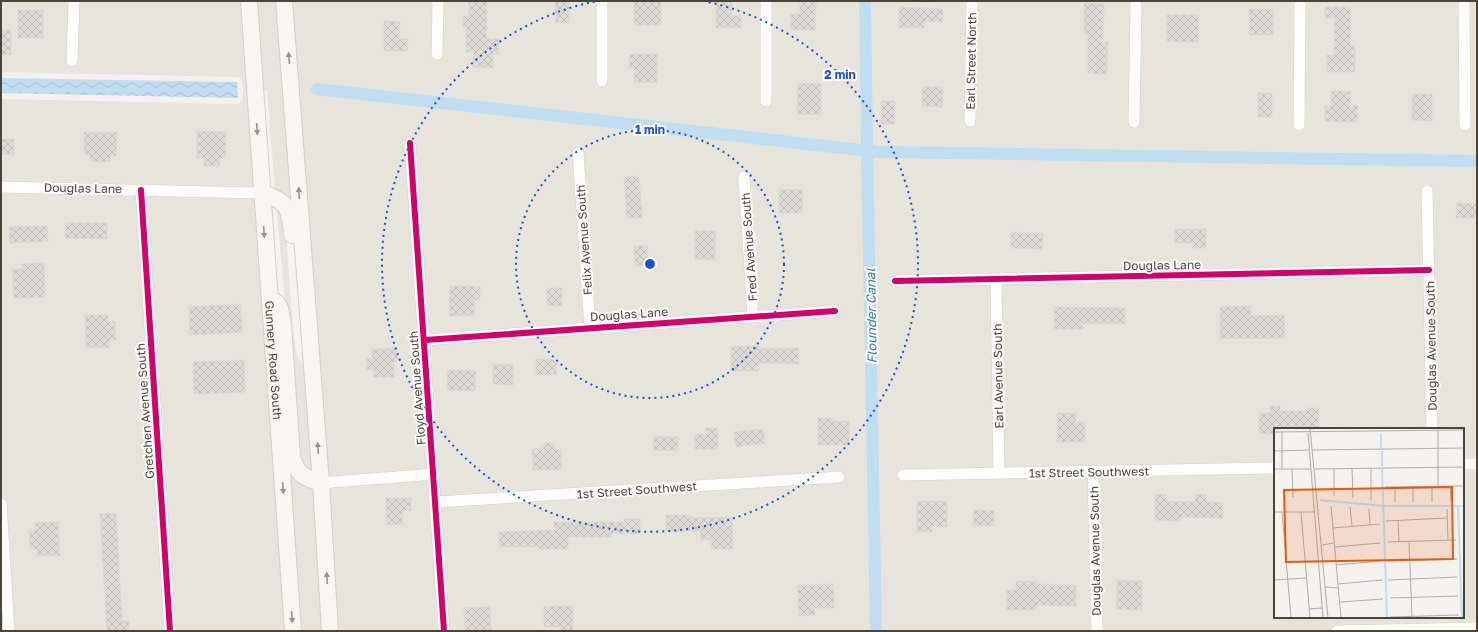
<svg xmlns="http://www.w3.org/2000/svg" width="1478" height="632" font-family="'Golos Text',sans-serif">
  <defs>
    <pattern id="water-waves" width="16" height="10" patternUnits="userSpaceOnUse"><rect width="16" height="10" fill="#c0ddf1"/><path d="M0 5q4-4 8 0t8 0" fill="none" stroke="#a6bfcf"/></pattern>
    <pattern id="building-cross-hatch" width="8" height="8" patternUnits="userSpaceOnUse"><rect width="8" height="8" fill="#dedbd6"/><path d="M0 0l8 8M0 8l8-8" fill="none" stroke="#c0bdb8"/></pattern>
  </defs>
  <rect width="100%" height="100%" fill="#f4f2ee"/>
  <!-- residential -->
  <path fill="#e7e4dc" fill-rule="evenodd" d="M 1,1 L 243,1 L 256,193 L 255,199 L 256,199 L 263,290 L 261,292 L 263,296 L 287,631 L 1,631 L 1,99 L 237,104 L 241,103 L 242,100 L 243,90 L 242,80 L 240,78 L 237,77 L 1,72 Z
    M 255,1 L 278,1 L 295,211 L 275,190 L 267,91 L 261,91 Z
    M 290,1 L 1477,1 L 1477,631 L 336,631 ZM 1275,429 L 1463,429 L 1463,617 L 1275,617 Z
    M 276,205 L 285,220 L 293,330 L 296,353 L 307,376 L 314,474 L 300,463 Z
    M 290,470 L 315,488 L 322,631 L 299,631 Z"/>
  <!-- water -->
  <path fill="url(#water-waves)" d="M 1,78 L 237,82 L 238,98 L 1,93 Z"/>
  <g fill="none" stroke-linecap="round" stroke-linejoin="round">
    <!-- canal -->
    <path stroke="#c0ddf1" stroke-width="12" d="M 865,1 L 867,151 L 876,631
      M 317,89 L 879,152 L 1477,161"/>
  </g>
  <!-- building -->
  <path fill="url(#building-cross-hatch)" stroke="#dcd9d4" d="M 469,1 L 487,1 L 486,39 L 499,39 L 498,54 L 493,54 L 493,68 L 473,67 L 473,52 L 466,52 L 467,27 L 463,27 L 463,16 L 469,16 Z
    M 555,1 L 569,1 L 569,23 L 555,23 Z
    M 634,1 L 661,1 L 661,25 L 634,25 Z
    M 716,1 L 732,1 L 731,16 L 741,16 L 741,28 L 716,28 Z
    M 800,1 L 816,1 L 815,30 L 791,30 L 791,14 L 800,14 Z
    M 1084,3 L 1104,4 L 1103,42 L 1108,42 L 1107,74 L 1088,73 L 1088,34 L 1084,34 Z
    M 899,7 L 943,9 L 943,22 L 924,21 L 924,28 L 899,28 Z
    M 1325,7 L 1351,7 L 1351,46 L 1355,46 L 1355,72 L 1327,72 L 1327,55 L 1334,55 L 1335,18 L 1325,18 Z
    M 1249,9 L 1273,9 L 1273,35 L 1249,35 Z
    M 18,10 L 43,10 L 43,38 L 18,38 Z
    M 1167,15 L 1199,15 L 1199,42 L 1167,41 Z
    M 384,21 L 400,22 L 399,39 L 408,39 L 407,51 L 384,51 Z
    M 1,30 L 11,30 L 11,55 L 1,55 Z
    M 630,54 L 657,54 L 657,83 L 634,82 L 634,68 L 629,68 Z
    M 798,83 L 821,84 L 821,115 L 797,114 Z
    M 922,87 L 943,87 L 942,107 L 922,106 Z
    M 1331,91 L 1351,91 L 1351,105 L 1358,105 L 1357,122 L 1325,121 L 1325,106 L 1331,106 Z
    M 1258,93 L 1272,93 L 1272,117 L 1258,117 Z
    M 1412,94 L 1432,94 L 1432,121 L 1412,120 Z
    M 881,101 L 895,101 L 895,124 L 881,124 Z
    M 197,131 L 226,132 L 225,159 L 220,158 L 219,166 L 204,166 L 204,158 L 197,158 Z
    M 84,132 L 117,132 L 116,156 L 111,156 L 110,162 L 90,161 L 90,155 L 84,154 Z
    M 1,139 L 14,139 L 14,155 L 1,154 Z
    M 639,176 L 642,218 L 627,218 L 624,177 Z
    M 779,189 L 803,190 L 802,213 L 779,213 Z
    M 1457,203 L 1477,204 L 1477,218 L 1456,218 Z
    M 65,223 L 107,223 L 107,239 L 65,238 Z
    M 47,226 L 48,241 L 10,243 L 9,227 Z
    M 1175,229 L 1206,229 L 1206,248 L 1192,248 L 1192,243 L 1175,243 Z
    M 695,231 L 716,231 L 715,260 L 695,259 Z
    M 1011,232 L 1043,233 L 1042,249 L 1011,248 Z
    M 634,246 L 647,246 L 649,266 L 635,266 Z
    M 44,263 L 45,297 L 14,298 L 12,269 L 22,269 L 22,264 Z
    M 450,286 L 480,287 L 480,300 L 475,300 L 474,316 L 449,316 Z
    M 547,288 L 562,288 L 561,306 L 547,305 Z
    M 240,304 L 242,332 L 190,335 L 189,307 Z
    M 1250,306 L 1251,316 L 1284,315 L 1285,338 L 1220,339 L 1220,307 Z
    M 1054,307 L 1125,308 L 1125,324 L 1082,324 L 1083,329 L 1055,329 Z
    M 85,315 L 108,315 L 108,321 L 115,321 L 116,340 L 109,340 L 109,348 L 86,348 Z
    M 759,346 L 759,348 L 799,348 L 799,364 L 759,363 L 759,371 L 731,371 L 731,347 Z
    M 397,348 L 398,361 L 394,362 L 394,377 L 374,377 L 373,370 L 367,370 L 367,359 L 372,358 L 372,349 Z
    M 536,359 L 557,360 L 557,375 L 536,375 Z
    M 244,360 L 245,392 L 194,394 L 193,362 Z
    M 493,364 L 513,364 L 513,385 L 493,384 Z
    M 448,370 L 476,371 L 475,391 L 447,390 Z
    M 1271,406 L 1280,406 L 1280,411 L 1305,411 L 1305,408 L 1319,408 L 1319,429 L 1275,429 L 1275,434 L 1259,433 L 1259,413 L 1270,413 Z
    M 1057,413 L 1076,413 L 1076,422 L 1085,422 L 1085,442 L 1057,442 Z
    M 818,418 L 833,418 L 833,421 L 849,421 L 849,445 L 818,445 Z
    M 705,428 L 717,428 L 718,449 L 695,449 L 695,434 L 705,434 Z
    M 763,429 L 765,443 L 736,447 L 734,432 Z
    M 654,436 L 678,437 L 677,451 L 653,450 Z
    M 544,443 L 554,443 L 554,449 L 561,449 L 561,470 L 533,470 L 532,449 L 544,448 Z
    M 1155,494 L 1167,495 L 1167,501 L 1195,502 L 1195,494 L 1207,495 L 1207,502 L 1223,503 L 1223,518 L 1181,517 L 1181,521 L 1155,520 Z
    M 386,498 L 411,498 L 411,511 L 402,511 L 403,524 L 387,525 Z
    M 917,501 L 947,501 L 947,527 L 932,527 L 932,532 L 917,532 Z
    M 974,510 L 994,511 L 994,526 L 973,525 Z
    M 116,513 L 122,621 L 129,621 L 129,631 L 107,631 L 100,514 Z
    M 666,515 L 690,515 L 690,518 L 732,517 L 733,549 L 712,549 L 711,540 L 701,540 L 700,531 L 666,531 Z
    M 624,519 L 640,519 L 640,534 L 612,533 L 612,537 L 568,537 L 568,549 L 539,549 L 539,547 L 499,547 L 499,532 L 554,530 L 554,522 L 624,522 Z
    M 58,522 L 60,556 L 37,556 L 37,549 L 30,549 L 29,531 L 35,531 L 35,523 Z
    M 1117,580 L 1142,581 L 1142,610 L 1116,609 Z
    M 1016,581 L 1036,581 L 1036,584 L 1076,585 L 1076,606 L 1036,605 L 1036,610 L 1007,610 L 1007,590 L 1016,590 Z
    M 833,584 L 834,608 L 814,608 L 815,615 L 799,616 L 798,585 Z
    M 573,606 L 573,631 L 560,631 L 560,627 L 544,627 L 544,607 Z
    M 490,607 L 491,631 L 465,631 L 464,608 Z"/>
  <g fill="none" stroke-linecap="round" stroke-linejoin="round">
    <!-- minor casing -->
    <g stroke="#d2d0cb" stroke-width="12">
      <path id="minor" d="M 1464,1 L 1465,125
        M 437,54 L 438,1
        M 72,61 L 74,1
        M 602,81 L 602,1
        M 766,101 L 766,1
        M 970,121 L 972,1
        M 1134,122 L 1136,1
        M 1299,125 L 1300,1
        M 410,143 L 444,631
        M 578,153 L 590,328
        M 744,177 L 753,317
        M 1,187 L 261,193
        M 141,190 L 170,631
        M 1427,191 L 1432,429
        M 996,279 L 999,473
        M 895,281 L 1429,270
        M 425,340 L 835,311
        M 1463,464 L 1477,464
        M 1093,472 L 1097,631
        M 903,475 L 1275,468
        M 321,483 L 434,474
        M 436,502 L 839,477
        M 1,504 L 9,631
        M 1337,631 L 1477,628"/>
    </g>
    <!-- secondary casing -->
    <g stroke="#d3cfc5" stroke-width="18">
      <g id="secondary">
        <path id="s1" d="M 249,1 L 293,631"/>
        <path d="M 284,1 L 321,483 L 330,631"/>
        <path d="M 261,193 C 288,200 290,210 292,235"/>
        <path d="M 276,302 L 280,308 L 283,324 L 292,457 C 297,474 304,478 321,483"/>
      </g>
    </g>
    <!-- minor -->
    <use href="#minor" stroke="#fdfdfc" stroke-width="11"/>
    <!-- secondary -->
    <use href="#secondary" stroke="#f7f6f1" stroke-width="16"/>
    <!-- cycleway casing -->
    <g stroke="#fff" stroke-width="8">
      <path id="cycleway" d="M 410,143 L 444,631
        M 141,190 L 170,631
        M 895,281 L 1429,270
        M 425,340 L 835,311"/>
    </g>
    <!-- cycleway -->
    <use href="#cycleway" stroke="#d6006c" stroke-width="6"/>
  </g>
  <!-- one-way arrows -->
  <defs><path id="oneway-solid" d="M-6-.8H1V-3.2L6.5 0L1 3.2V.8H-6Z"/></defs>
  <g fill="#98948c">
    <use href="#oneway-solid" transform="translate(289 58) rotate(-95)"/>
    <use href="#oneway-solid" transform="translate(257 129) rotate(86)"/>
    <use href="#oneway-solid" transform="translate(299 193) rotate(-94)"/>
    <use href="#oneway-solid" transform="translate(264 232) rotate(86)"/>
    <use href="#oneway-solid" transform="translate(318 448) rotate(-94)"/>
    <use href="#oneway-solid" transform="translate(283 488) rotate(86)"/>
    <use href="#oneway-solid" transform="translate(327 578) rotate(-94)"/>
    <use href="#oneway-solid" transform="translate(292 617) rotate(86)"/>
  </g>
  <!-- distance rings -->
  <g fill="none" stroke="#1d4ed8" stroke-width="2" stroke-dasharray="2 4">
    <circle cx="650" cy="264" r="134"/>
    <path d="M703 1A268 268 0 1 1 597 1"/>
  </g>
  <g text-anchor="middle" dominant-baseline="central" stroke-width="4" stroke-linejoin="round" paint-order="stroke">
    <!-- street labels -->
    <g font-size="12" fill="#4b4439" stroke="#fff">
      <text transform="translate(971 61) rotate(-89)">Earl Street North</text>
      <text transform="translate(83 188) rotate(1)">Douglas Lane</text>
      <text transform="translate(584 240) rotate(-94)">Felix Avenue South</text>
      <text transform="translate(749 247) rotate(-94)">Fred Avenue South</text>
      <text transform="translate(1162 265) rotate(-1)">Douglas Lane</text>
      <text transform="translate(629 314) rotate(-4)">Douglas Lane</text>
      <text transform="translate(1431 346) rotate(-91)">Douglas Avenue South</text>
      <text stroke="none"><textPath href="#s1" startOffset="360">Gunnery Road South</textPath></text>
      <text transform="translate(998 376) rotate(-91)">Earl Avenue South</text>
      <text transform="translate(417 388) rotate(-94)">Floyd Avenue South</text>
      <text transform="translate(145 411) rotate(-94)">Gretchen Avenue South</text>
      <text transform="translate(1089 472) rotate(-1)">1st Street Southwest</text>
      <text transform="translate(637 490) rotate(-4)">1st Street Southwest</text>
      <text transform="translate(1095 551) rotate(-91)">Douglas Avenue South</text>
    </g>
    <!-- water labels -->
    <g font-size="13" font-style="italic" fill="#2e7ab2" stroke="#fff">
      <text transform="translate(871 316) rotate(-91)">Flounder Canal</text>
    </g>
  </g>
  <!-- overview -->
  <g transform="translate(1274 428)">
    <rect width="190" height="190" fill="#f4f2ee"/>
    <path fill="none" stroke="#c0ddf1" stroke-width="2" d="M 107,20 L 107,5M 108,23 L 108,38M 108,41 L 113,190M 46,72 L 110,78 L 190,78M 184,78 L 188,190"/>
    <path fill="none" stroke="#b0aca6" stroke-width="1" d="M 36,0 L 54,190M 0,1 L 17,0M 164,2 L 164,58M 0,4 L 190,2M 8,4 L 8,41M 34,5 L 49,190M 38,22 L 190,20M 0,23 L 35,22M 60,40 L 60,68M 78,40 L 79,70M 97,40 L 97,72M 0,41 L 37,41M 18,41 L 19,69M 40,41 L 190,39M 121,58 L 121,74M 139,58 L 139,74M 158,58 L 158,74M 176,58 L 177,74M 111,59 L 190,58M 57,78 L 67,190M 76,79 L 78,98M 95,81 L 96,97M 173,81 L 174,112M 0,84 L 40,84M 8,84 L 17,190M 27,84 L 36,190M 124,92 L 125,114M 112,93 L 173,90M 59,100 L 106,96M 114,114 L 182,112M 135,114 L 138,190M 48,117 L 60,115M 61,119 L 106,115M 114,133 L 183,131M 62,137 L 107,133M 0,152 L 32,150M 114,152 L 183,149M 64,156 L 108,152M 52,159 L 64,160M 116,170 L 184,168M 66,174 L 109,171M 35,181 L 48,180M 116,189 L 185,187"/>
    <path fill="#e8590c" fill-opacity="0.15" stroke="#e8590c" stroke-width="2" d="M 178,59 L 179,131 L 12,134 L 10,62 Z"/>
    <rect width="190" height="190" fill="none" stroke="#4b4439" stroke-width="2"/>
  </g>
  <circle cx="650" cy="264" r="6" fill="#1d4ed8" stroke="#fff" stroke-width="2"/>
  <g font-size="12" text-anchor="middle" font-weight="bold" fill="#1d4ed8" stroke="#fff" stroke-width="4" stroke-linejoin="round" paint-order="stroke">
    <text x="840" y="79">2 min</text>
    <text x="650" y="134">1 min</text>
  </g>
  <!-- border -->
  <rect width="1478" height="632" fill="none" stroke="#4b4439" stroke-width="4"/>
</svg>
